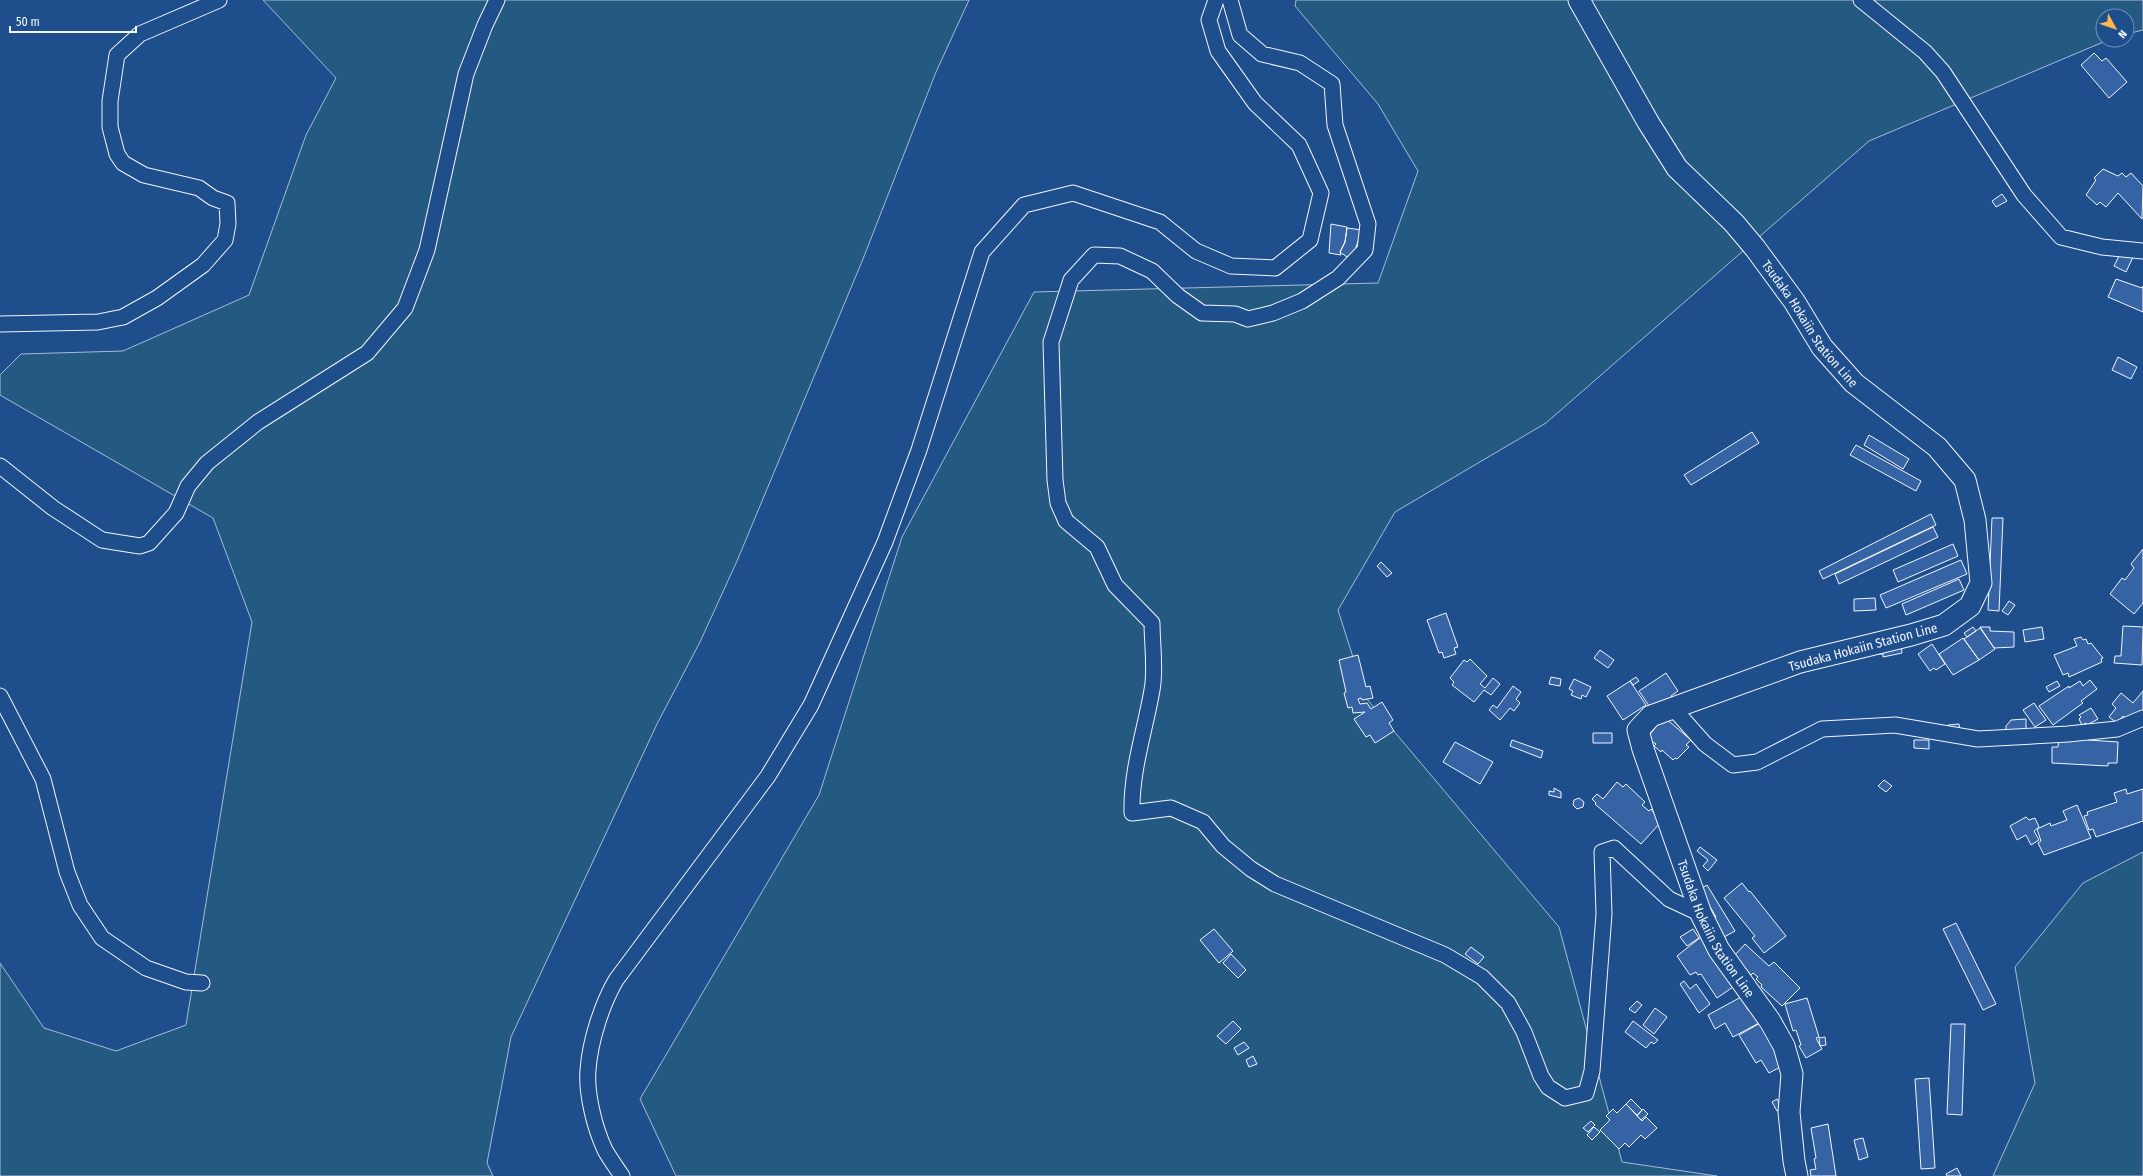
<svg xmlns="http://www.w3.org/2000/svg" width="2143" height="1176" font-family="'Fira Sans Condensed',sans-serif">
  <rect width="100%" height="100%" fill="#1f4e8c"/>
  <!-- green -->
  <path fill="#245a82" stroke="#a8bbd7" d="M 263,0 L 969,0 L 936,72 L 863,259 L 737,561 L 700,642 L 657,724 L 511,1037 L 487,1163 L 493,1176 L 0,1176 L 0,963 L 44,1028 L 116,1051 L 186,1025 L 252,622 L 213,518 L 0,395 L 0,375 L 21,354 L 123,351 L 249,295 L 306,135 L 336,78 Z
    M 1296,0 L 2143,0 L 2143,30 L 2127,34 L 2127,16 L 2103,16 L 2103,40 L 2108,40 L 1869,141 L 1546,423 L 1395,512 L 1338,610 L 1366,698 L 1559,927 L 1622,1162 L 1717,1176 L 676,1176 L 640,1099 L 819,795 L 902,537 L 1034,292 L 1378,283 L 1418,171 L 1378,104 L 1295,6 Z
    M 2143,852 L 2143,1176 L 1993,1176 L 2035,1083 L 2015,967 L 2083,883 Z"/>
  <!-- building -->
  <path fill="#3563a3" stroke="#f2f6ff" d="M 2094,53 L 2102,61 L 2106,58 L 2127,82 L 2109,98 L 2081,65 Z
    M 2103,169 L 2118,176 L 2122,173 L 2126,177 L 2131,173 L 2143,186 L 2142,219 L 2118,193 L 2106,207 L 2100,202 L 2097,205 L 2086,195 L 2096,180 L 2094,178 Z
    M 2002,194 L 2007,201 L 1996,207 L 1992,201 Z
    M 1331,224 L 1347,227 L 1345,242 L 1340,252 L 1341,255 L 1329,253 Z
    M 1347,228 L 1362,230 L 1354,253 L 1352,252 L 1347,257 L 1340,252 L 1345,242 Z
    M 2121,252 L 2133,257 L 2126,272 L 2114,266 Z
    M 2116,279 L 2142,288 L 2143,286 L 2143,312 L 2108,297 Z
    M 2118,357 L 2137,367 L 2131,379 L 2112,370 Z
    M 1752,432 L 1759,443 L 1691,485 L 1684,475 Z
    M 1869,435 L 1909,459 L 1903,469 L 1864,445 Z
    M 1856,445 L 1921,481 L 1916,491 L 1850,455 Z
    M 1931,514 L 1936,525 L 1823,579 L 1819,571 Z
    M 1992,518 L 2003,518 L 1999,611 L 1988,610 Z
    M 1933,527 L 1938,537 L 1839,584 L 1835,574 Z
    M 1953,544 L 1958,556 L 1898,582 L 1893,570 Z
    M 2143,549 L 2143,603 L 2134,614 L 2110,594 L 2122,578 L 2125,580 L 2134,568 L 2131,564 Z
    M 1961,560 L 1967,574 L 1886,608 L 1880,595 Z
    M 1381,562 L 1392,573 L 1387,577 L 1377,566 Z
    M 1959,579 L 1964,590 L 1906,615 L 1902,604 Z
    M 1875,598 L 1876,610 L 1854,611 L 1854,599 Z
    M 2009,601 L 2015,605 L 2008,615 L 2002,611 Z
    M 1446,613 L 1458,647 L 1454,648 L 1456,654 L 1444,658 L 1442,652 L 1439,653 L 1427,620 Z
    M 2123,626 L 2143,627 L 2142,665 L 2114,663 L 2115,656 L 2121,656 Z
    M 1973,627 L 1976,631 L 1967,637 L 1964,633 Z
    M 1980,627 L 1990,627 L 1990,631 L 2014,632 L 2014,647 L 1994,648 Z
    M 2042,627 L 2044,639 L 2025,642 L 2023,630 Z
    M 1980,628 L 1995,649 L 1979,660 L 1964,639 Z
    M 2081,637 L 2083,640 L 2086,639 L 2088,644 L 2091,643 L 2103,658 L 2101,659 L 2102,662 L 2069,677 L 2068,673 L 2063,675 L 2054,655 L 2077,646 L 2074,639 Z
    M 1963,638 L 1979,660 L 1953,675 L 1939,654 Z
    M 1901,643 L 1902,653 L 1883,657 L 1883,654 L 1873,654 Z
    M 1932,644 L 1945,664 L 1936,670 L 1934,668 L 1930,671 L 1918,654 Z
    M 1600,650 L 1614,660 L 1608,668 L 1594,658 Z
    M 1358,655 L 1366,687 L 1370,686 L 1373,698 L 1362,700 L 1361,698 L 1358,699 L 1360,704 L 1367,703 L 1371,709 L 1382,702 L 1393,720 L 1389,723 L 1394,731 L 1375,743 L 1370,735 L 1366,737 L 1354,719 L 1365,712 L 1353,713 L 1352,707 L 1348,708 L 1344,693 L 1346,692 L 1339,660 Z
    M 1470,659 L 1487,676 L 1480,684 L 1485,688 L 1493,678 L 1500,684 L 1491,695 L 1484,690 L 1474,702 L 1452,685 L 1454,682 L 1450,678 L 1464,660 L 1467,662 Z
    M 1666,673 L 1678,691 L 1671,696 L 1673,700 L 1651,709 L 1639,691 Z
    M 1551,677 L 1561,679 L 1560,686 L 1549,684 Z
    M 1636,677 L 1639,681 L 1633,685 L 1630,681 Z
    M 1574,679 L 1591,687 L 1586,697 L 1582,695 L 1581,699 L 1571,695 L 1573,691 L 1569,689 Z
    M 2090,680 L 2097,689 L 2081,701 L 2083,703 L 2053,725 L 2039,706 L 2069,686 L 2069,688 L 2080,681 L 2083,686 Z
    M 1630,681 L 1646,705 L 1623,720 L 1607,696 Z
    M 2057,681 L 2060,686 L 2049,692 L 2046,687 Z
    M 1513,686 L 1521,692 L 1516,699 L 1520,703 L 1514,711 L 1510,708 L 1500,720 L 1489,710 L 1493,705 L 1497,708 Z
    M 2143,691 L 2143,715 L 2134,726 L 2123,716 L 2117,723 L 2109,717 L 2116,708 L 2112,704 L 2121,693 L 2133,703 Z
    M 2034,703 L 2046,720 L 2035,727 L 2023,710 Z
    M 2091,708 L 2098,719 L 2087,725 L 2086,723 L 2082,725 L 2079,719 L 2081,717 L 2079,715 Z
    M 1664,717 L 1691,740 L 1686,745 L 1689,747 L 1677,759 L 1675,758 L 1673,760 L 1662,750 L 1661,752 L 1654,746 L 1656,744 L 1647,738 Z
    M 2026,719 L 2026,731 L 2006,731 L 2006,726 L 2011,720 Z
    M 1959,724 L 1960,731 L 1948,731 L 1948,725 Z
    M 1593,733 L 1612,733 L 1612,743 L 1593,743 Z
    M 2059,737 L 2088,737 L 2088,740 L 2118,742 L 2117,763 L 2108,763 L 2108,766 L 2052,763 L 2052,747 L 2058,747 Z
    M 1512,740 L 1543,751 L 1541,758 L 1510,746 Z
    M 1914,740 L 1929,740 L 1929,749 L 1914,748 Z
    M 1455,742 L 1493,762 L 1480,784 L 1443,762 Z
    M 1884,780 L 1892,786 L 1886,792 L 1878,786 Z
    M 1617,782 L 1623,787 L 1626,784 L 1645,802 L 1642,805 L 1649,811 L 1651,809 L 1661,822 L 1641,844 L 1595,804 L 1596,803 L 1592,799 L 1597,794 L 1603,799 Z
    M 1554,788 L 1561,792 L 1561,798 L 1549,795 L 1549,791 L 1554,792 Z
    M 2126,789 L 2127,794 L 2143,789 L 2143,821 L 2096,837 L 2093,829 L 2089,830 L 2084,816 L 2088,815 L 2087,812 L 2117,802 L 2114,793 Z
    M 1579,798 L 1584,802 L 1583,807 L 1577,809 L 1573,805 L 1574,800 Z
    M 2077,805 L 2091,838 L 2044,855 L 2038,843 L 2041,841 L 2037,829 L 2050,823 L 2051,826 L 2067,820 L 2063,811 Z
    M 2026,817 L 2029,820 L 2035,818 L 2039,827 L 2034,831 L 2039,840 L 2031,845 L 2026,835 L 2017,840 L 2010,826 Z
    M 1700,847 L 1717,860 L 1708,871 L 1703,866 L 1708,860 L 1697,851 Z
    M 1742,883 L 1749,892 L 1750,891 L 1786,936 L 1764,953 L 1752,938 L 1755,936 L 1724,898 Z
    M 1707,885 L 1735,931 L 1724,937 L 1713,918 L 1716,917 L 1700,889 Z
    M 1956,923 L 1996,1004 L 1983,1010 L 1943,929 Z
    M 1214,929 L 1233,951 L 1219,963 L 1200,940 Z
    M 1693,929 L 1699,938 L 1687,946 L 1680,937 Z
    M 1701,937 L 1736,985 L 1717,998 L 1701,974 L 1698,975 L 1696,972 L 1690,975 L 1677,956 Z
    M 1745,944 L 1769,966 L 1774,962 L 1800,988 L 1782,1006 L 1761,987 L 1762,985 L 1756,979 L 1758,977 L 1753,973 L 1751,975 L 1734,956 Z
    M 1471,947 L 1484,957 L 1478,964 L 1465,954 Z
    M 1231,954 L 1246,970 L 1238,978 L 1223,963 Z
    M 1684,981 L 1690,989 L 1696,984 L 1710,1004 L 1699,1013 L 1680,984 Z
    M 1741,997 L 1748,1010 L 1751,1008 L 1759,1023 L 1733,1037 L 1725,1023 L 1715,1029 L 1708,1015 Z
    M 1807,998 L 1819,1037 L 1816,1038 L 1822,1049 L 1806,1058 L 1799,1046 L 1801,1045 L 1796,1030 L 1793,1031 L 1785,1004 Z
    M 1637,1001 L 1642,1005 L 1635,1013 L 1629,1009 Z
    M 1655,1008 L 1667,1017 L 1654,1034 L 1643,1025 Z
    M 1233,1021 L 1241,1029 L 1226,1044 L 1217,1036 Z
    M 1633,1021 L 1658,1040 L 1654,1044 L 1651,1042 L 1646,1048 L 1625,1032 Z
    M 1762,1022 L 1784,1065 L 1769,1073 L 1761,1060 L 1756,1063 L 1739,1035 Z
    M 1951,1024 L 1965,1024 L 1962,1115 L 1947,1114 Z
    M 1825,1037 L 1826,1045 L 1820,1046 L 1819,1038 Z
    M 1244,1042 L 1249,1048 L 1238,1055 L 1234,1048 Z
    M 1253,1056 L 1257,1064 L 1249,1067 L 1246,1060 Z
    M 1929,1078 L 1935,1168 L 1921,1169 L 1915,1079 Z
    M 1631,1099 L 1642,1110 L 1637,1115 L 1626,1104 Z
    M 1777,1099 L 1782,1109 L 1777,1111 L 1772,1102 Z
    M 1626,1104 L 1642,1121 L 1646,1117 L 1657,1128 L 1645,1139 L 1641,1135 L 1629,1147 L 1625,1143 L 1619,1149 L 1600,1130 L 1610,1120 L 1606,1116 L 1613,1109 L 1617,1113 Z
    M 1643,1109 L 1648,1114 L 1641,1120 L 1637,1116 Z
    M 1591,1121 L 1595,1125 L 1588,1132 L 1583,1128 Z
    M 1828,1124 L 1836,1176 L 1811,1176 L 1810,1170 L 1816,1169 L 1814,1159 L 1816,1158 L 1811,1128 Z
    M 1594,1127 L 1600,1132 L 1592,1140 L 1587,1135 Z
    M 1863,1138 L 1868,1157 L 1859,1160 L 1854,1140 Z
    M 1957,1168 L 1961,1176 L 1947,1176 L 1946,1174 Z"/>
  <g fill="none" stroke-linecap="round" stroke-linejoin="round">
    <!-- minor casing -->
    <g stroke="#f2f6ff" stroke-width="17">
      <path id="minor" d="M 1230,0 L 1240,35 L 1262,54 L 1300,63 L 1332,84 L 1335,125 L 1368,224 L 1365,250 L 1338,278 L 1302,301 L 1273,313 L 1248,319 L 1235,314 L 1202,313 L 1178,296 L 1152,271 L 1120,256 L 1094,255 L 1071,280 L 1051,342 L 1055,480 L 1058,503 L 1066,521 L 1097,547 L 1115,585 L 1152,623 C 1152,643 1156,670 1152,690 C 1145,731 1131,770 1132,813 L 1171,808 L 1203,822 L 1223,846 L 1251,869 L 1275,884 L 1445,955 L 1482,977 L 1508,1003 L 1524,1032 L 1541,1076 L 1548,1087 L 1565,1098 L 1586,1093 L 1592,1071 L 1604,914 L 1602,852 L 1614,848 L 1669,899 L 1701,914
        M 1861,0 L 1925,52 L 1943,72 L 2024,195 L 2061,237 L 2102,247 L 2143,251
        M 0,324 L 98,322 L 123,317 L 157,298 L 203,265 L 225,240 L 228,224 L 227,203 L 213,198 L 199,188 L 144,175 L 123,163 L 117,154 L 110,127 L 110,101 L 117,55 L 140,34 L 219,0
        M 0,466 L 53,508 L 102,540 L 140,546 L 149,543 L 176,513 L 188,486 L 207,463 L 258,422 L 367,353 L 405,308 L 427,250 L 466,74 L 485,25 L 497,0
        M 0,696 L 43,779 L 67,872 L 80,905 L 102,938 L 146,968 L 186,982 L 202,983
        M 1673,708 L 1705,744 L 1733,765 L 1757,762 L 1822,729 L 1895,725 L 1978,739 L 2068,734 L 2117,729 L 2143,718
        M 622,1176 C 616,1167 610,1159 605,1150 C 595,1129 586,1094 588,1070 C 590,1041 602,1004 616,980 L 768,776 L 811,705 L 885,542 L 919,450 L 982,252 L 1024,205 L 1073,193 L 1160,222 L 1196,251 L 1231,266 L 1275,268 L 1310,240 L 1321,193 L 1299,145 L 1255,103 L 1218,51 L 1209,20 L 1216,0"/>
    </g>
    <!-- secondary casing -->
    <g stroke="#f2f6ff" stroke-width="23">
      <g id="secondary">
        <path id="s1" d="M 1579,0 L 1648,122 L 1677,168 L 1734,223 L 1755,248 L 1794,301 L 1822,347 L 1854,383 L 1937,447 L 1965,480 L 1975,520 L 1981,583 L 1970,606 L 1944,625 L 1911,635 L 1800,662 L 1651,716 L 1638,730 L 1643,749 L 1701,914 L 1719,950 L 1770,1021 L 1784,1046 L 1792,1074 L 1789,1112 L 1794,1161 L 1797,1176"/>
      </g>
    </g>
    <!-- minor -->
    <use href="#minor" stroke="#1f4e8c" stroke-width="15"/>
    <!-- secondary -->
    <use href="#secondary" stroke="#1f4e8c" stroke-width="21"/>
  </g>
  <g text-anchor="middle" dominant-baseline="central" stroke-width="3" stroke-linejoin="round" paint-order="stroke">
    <!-- street labels -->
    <g font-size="13" fill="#f2f6ff" stroke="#1f4e8c">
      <text stroke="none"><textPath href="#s1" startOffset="400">Tsudaka Hokaiin Station Line</textPath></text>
      <text transform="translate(1863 647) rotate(-15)">Tsudaka Hokaiin Station Line</text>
      <text stroke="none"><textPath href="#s1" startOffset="1325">Tsudaka Hokaiin Station Line</textPath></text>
    </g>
  </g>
  <!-- north arrow -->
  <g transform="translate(2115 28) rotate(130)"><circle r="19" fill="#1f4e8c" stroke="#7391ba"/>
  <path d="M0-3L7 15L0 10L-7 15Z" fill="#ffb74d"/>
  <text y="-6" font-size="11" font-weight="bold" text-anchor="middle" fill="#f2f6ff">N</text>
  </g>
  <!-- scale -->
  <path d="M10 26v6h126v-6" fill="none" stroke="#f2f6ff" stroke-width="2"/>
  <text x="16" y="26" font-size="12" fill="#f2f6ff" stroke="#1f4e8c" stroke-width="3" paint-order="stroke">50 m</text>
</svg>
